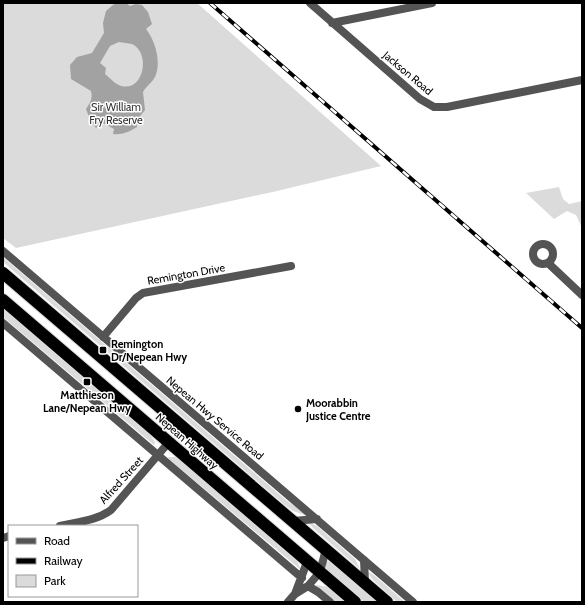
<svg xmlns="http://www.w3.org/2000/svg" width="585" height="605" font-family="Cabin,sans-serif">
  <rect width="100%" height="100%" fill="#fff"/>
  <!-- green -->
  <path fill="#dbdbdb" d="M 3,3 L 197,3 L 381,166 L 277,191 L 16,248 L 3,238 Z
    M 559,187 L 563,199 L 569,204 L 582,201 L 582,228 L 576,215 L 567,211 L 554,219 L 526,193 Z
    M 3,257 L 286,500 L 310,517 L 293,511 L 285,505 L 3,262 Z
    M 3,309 L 150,435 L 155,442 L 154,445 L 3,317 Z
    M 168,457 L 176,457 L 297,561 L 301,570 L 169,459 Z
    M 308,522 L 317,526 L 355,559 L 360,569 L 313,528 Z
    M 327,561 L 330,562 L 377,602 L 364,602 L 327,570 L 325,562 Z
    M 369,572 L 375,576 L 405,602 L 397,602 L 373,580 L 368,573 Z
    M 317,585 L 328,587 L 345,602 L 335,602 L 315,587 Z"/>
  <!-- water -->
  <path fill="#a2a2a2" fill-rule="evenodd" d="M 117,3 L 126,3 L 130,6 L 136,4 L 142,5 L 148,12 L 152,24 L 146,29 C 155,40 162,63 155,77 C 152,83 146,86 143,92 L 145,110 C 141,115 136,120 137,127 C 129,132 122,135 113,134 L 114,129 L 101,122 L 96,128 L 90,120 L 86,109 C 90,103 93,99 91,91 L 71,79 L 70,65 L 77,57 L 92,53 L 104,33 L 103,23 L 106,11 L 113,5 ZM 119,42 C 123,43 128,43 132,44 C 151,53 144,92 121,86 C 115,84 110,78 105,74 L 106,68 L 100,63 L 110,46 Z"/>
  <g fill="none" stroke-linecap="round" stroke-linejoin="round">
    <!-- highway casing -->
    <g stroke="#dbdbdb" stroke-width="14">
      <path id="highway" d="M 3,273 L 387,602
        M 3,300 L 355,602"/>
    </g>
    <!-- street -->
    <path stroke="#545454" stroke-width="8" d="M 310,3 L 420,99 L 434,107 L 447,107 L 582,80
      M 332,23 L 432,3
      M533 254a10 10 0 1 1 20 0a10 10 0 1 1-20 0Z
      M 3,251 L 413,602
      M 548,263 L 582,295
      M 3,323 L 302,578
      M 103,337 L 136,298 L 143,293 L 291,266
      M 293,521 L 317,519
      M 60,526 C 77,522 96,521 111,510 L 169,442
      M 3,538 L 9,536
      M 364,560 L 365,582
      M 308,586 L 318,592 L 330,602
      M 295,594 L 307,562
      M 288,602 L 295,594 L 308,586 L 320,572 L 326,549"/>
    <!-- highway -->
    <use href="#highway" stroke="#000" stroke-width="12"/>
    <!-- rail casing -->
    <g stroke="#000" stroke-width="4">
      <path id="rail" d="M 210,3 L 582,328"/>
    </g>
    <!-- rail -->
    <use href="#rail" stroke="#fff" stroke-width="2.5" stroke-dasharray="8" stroke-linecap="butt"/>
  </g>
  <!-- markers -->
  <g fill="#000" stroke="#fff" stroke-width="1.5">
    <rect x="99" y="346" width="8" height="8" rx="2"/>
    <rect x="83" y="378" width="8" height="8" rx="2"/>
    <circle cx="298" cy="409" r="4"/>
  </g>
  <g text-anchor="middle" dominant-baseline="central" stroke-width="3" stroke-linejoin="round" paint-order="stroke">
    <!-- street labels -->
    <g font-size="11" fill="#000" stroke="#fff">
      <text transform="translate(408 73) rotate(40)">Jackson Road</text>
      <text transform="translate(186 274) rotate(-10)">Remington Drive</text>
      <text transform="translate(215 418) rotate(40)">Nepean Hwy Service Road</text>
      <text transform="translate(187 441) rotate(41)">Nepean Highway</text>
      <text transform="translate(121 480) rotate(-48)">Alfred Street</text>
    </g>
    <!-- park labels -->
    <g font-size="11" fill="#323232" stroke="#fff">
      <text x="116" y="107">Sir William<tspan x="116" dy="13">Fry Reserve</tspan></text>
    </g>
    <!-- poi labels -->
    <g font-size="11" font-weight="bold" fill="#000" stroke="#fff" text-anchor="start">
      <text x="111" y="344">Remington<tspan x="111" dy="13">Dr/Nepean Hwy</tspan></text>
      <text x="87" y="395" text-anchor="middle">Matthieson<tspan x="87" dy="13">Lane/Nepean Hwy</tspan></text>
      <text x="306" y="403">Moorabbin<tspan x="306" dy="13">Justice Centre</tspan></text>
    </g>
  </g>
  <!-- border -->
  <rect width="585" height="605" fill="none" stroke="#000000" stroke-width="8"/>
  <!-- legend -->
  <rect x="8" y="525" width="130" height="72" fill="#ffffff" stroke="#999999"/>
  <rect x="16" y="538" width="20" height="6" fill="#545454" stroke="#999999"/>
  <text x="44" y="545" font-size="12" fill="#000000">Road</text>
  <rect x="16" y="558" width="20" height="6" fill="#000000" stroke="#999999"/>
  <text x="44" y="565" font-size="12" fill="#000000">Railway</text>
  <rect x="16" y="575" width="20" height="12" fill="#dbdbdb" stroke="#999999"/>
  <text x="44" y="585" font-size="12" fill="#000000">Park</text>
</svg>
